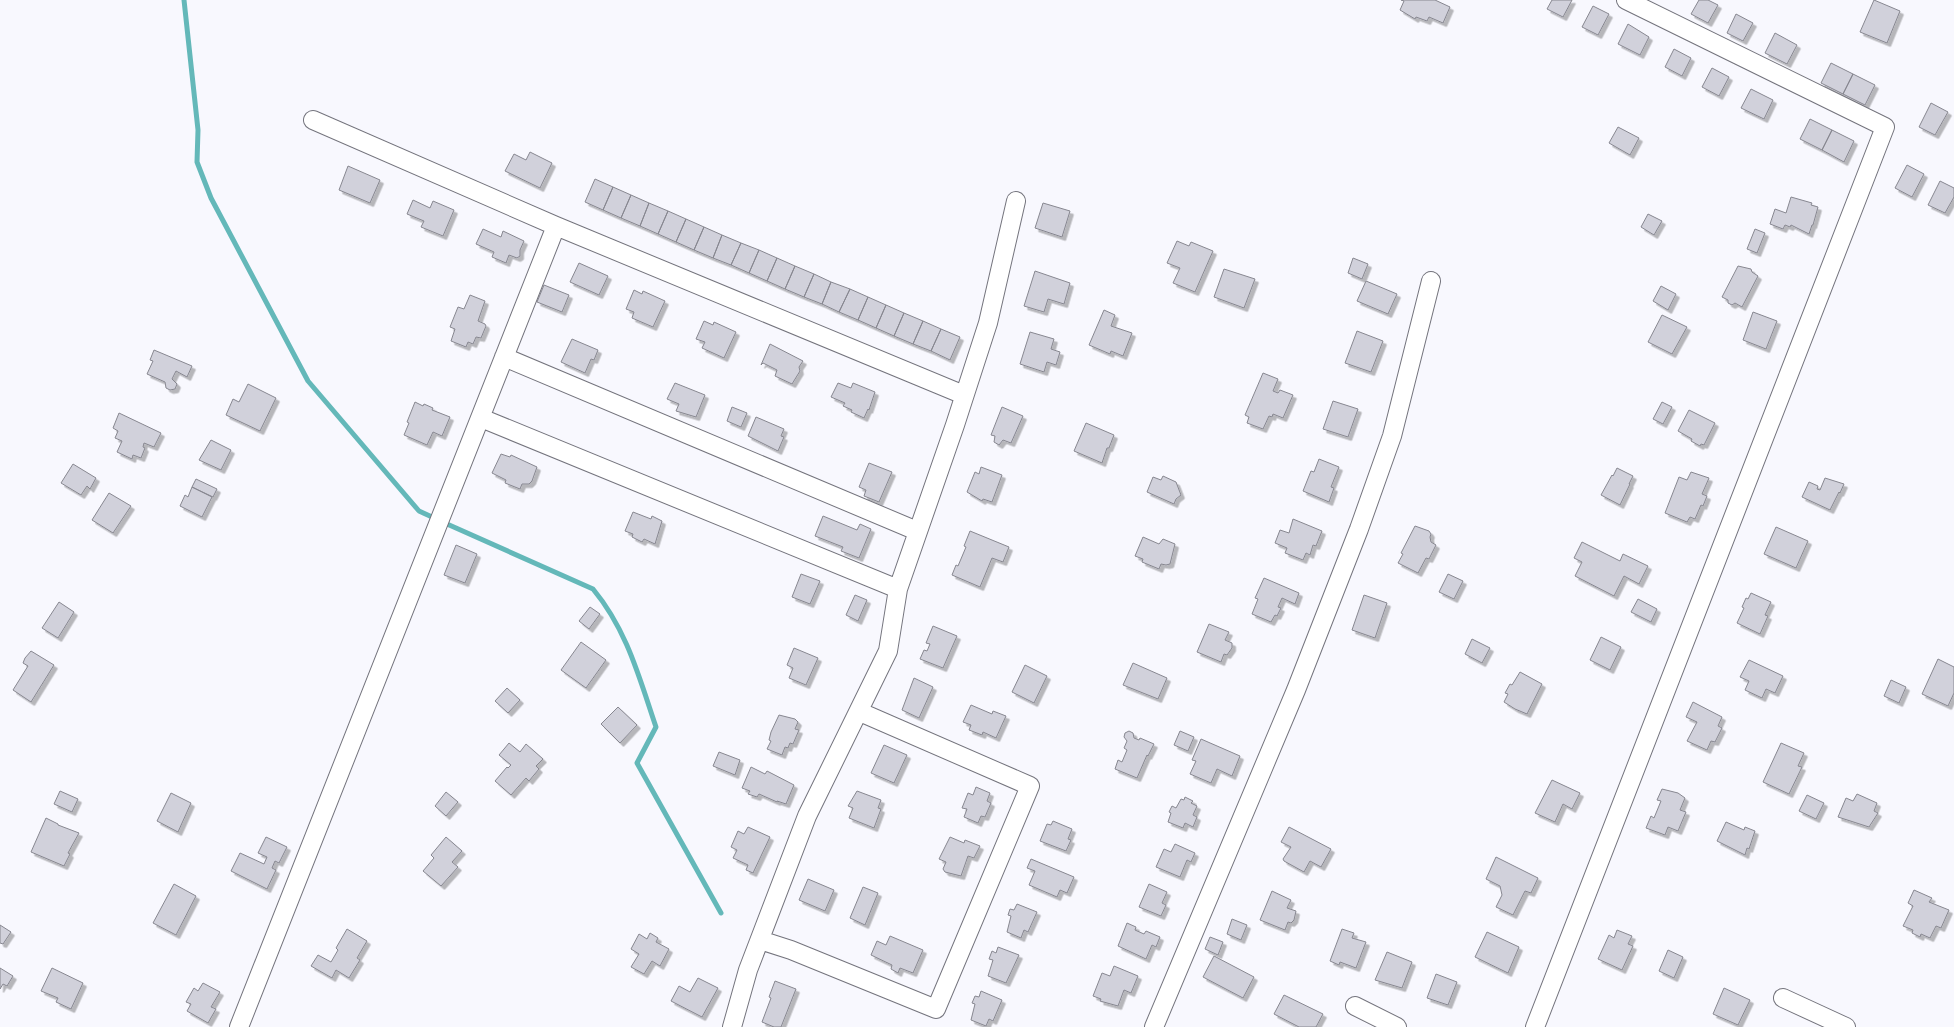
<svg xmlns="http://www.w3.org/2000/svg" width="1954" height="1027" font-family="'Work Sans',sans-serif">
  <defs>
    <filter id="shadow"><feDropShadow dx="3.5" dy="3.5" stdDeviation="0" flood-color="#0004"/></filter>
  </defs>
  <rect width="100%" height="100%" fill="#f8f8fe"/>
  <g fill="none" stroke-linecap="round" stroke-linejoin="round">
    <!-- stream -->
    <path stroke="#64b8b9" stroke-width="5" d="M 184,0 L 198,130 L 197,162 L 211,198 L 308,381 L 419,511 L 432,517
      M 447,524 L 593,589 C 627,630 639,677 656,727 L 637,763 L 721,913"/>
  </g>
  <!-- building -->
  <path fill="#d1d1db" stroke="#878790" filter="url(#shadow)" d="M 1401,0 L 1435,0 L 1450,7 L 1443,23 L 1429,17 L 1427,21 L 1416,17 L 1415,19 L 1400,10 L 1404,1 Z
    M 1552,0 L 1572,0 L 1563,17 L 1547,9 Z
    M 1699,0 L 1708,0 L 1718,5 L 1708,23 L 1691,14 Z
    M 1874,0 L 1900,11 L 1887,43 L 1860,32 Z
    M 1593,6 L 1609,14 L 1598,35 L 1582,27 Z
    M 1736,14 L 1753,23 L 1743,41 L 1727,33 Z
    M 1628,24 L 1649,37 L 1640,55 L 1618,44 Z
    M 1775,33 L 1797,45 L 1787,64 L 1765,53 Z
    M 1674,49 L 1691,58 L 1682,76 L 1665,67 Z
    M 1831,63 L 1853,74 L 1843,94 L 1821,83 Z
    M 1712,68 L 1729,77 L 1719,96 L 1702,87 Z
    M 1853,74 L 1875,85 L 1865,105 L 1843,94 Z
    M 1751,89 L 1773,100 L 1764,119 L 1741,108 Z
    M 1931,103 L 1948,112 L 1935,135 L 1919,127 Z
    M 1810,119 L 1832,130 L 1822,150 L 1800,139 Z
    M 1618,127 L 1639,138 L 1630,155 L 1609,143 Z
    M 1832,130 L 1854,141 L 1844,162 L 1822,150 Z
    M 530,152 L 552,163 L 540,188 L 505,171 L 514,154 L 526,160 Z
    M 1907,165 L 1924,174 L 1912,197 L 1895,188 Z
    M 348,166 L 380,180 L 370,203 L 339,190 Z
    M 595,179 L 613,187 L 603,210 L 585,202 Z
    M 1940,181 L 1954,188 L 1954,197 L 1945,213 L 1928,205 Z
    M 613,187 L 631,195 L 621,218 L 603,210 Z
    M 631,195 L 649,203 L 640,226 L 621,218 Z
    M 1791,197 L 1812,203 L 1811,205 L 1818,207 L 1813,225 L 1812,225 L 1809,234 L 1791,225 L 1790,227 L 1785,225 L 1783,229 L 1770,224 L 1775,209 L 1786,213 Z
    M 413,200 L 430,208 L 433,201 L 454,210 L 443,236 L 421,227 L 424,221 L 407,214 Z
    M 649,203 L 668,211 L 658,234 L 640,226 Z
    M 1043,203 L 1070,211 L 1062,237 L 1035,228 Z
    M 668,211 L 686,219 L 676,242 L 658,234 Z
    M 1648,214 L 1662,221 L 1654,235 L 1641,227 Z
    M 686,219 L 704,227 L 694,250 L 676,242 Z
    M 704,227 L 722,235 L 713,258 L 694,250 Z
    M 483,229 L 501,237 L 503,231 L 524,241 L 520,250 L 520,256 L 517,258 L 509,255 L 506,263 L 492,257 L 494,252 L 476,244 Z
    M 1755,229 L 1765,233 L 1757,253 L 1747,249 Z
    M 722,235 L 741,243 L 731,265 L 713,258 Z
    M 1177,241 L 1189,246 L 1191,242 L 1213,251 L 1195,292 L 1173,283 L 1180,268 L 1167,263 Z
    M 741,243 L 759,250 L 749,273 L 731,265 Z
    M 759,250 L 777,258 L 767,281 L 749,273 Z
    M 777,258 L 795,266 L 785,289 L 767,281 Z
    M 1353,258 L 1368,264 L 1362,279 L 1348,273 Z
    M 579,263 L 608,276 L 599,295 L 570,282 Z
    M 795,266 L 814,274 L 804,297 L 785,289 Z
    M 1738,266 L 1751,269 L 1752,272 L 1758,276 L 1742,307 L 1735,303 L 1732,305 L 1728,303 L 1728,300 L 1722,297 Z
    M 1224,269 L 1255,279 L 1244,308 L 1214,297 Z
    M 1035,271 L 1070,283 L 1064,304 L 1048,299 L 1044,312 L 1024,306 Z
    M 814,274 L 831,282 L 822,304 L 804,297 Z
    M 1366,281 L 1397,294 L 1388,314 L 1357,301 Z
    M 831,282 L 850,289 L 839,312 L 822,304 Z
    M 544,285 L 569,295 L 562,312 L 537,302 Z
    M 1661,286 L 1676,294 L 1668,310 L 1653,301 Z
    M 850,289 L 868,297 L 858,320 L 839,312 Z
    M 634,290 L 642,294 L 643,291 L 665,301 L 653,327 L 632,318 L 634,312 L 626,309 Z
    M 470,295 L 485,301 L 478,321 L 485,324 L 486,326 L 481,338 L 476,337 L 473,344 L 468,342 L 466,347 L 451,341 L 455,329 L 450,327 L 458,307 L 464,309 Z
    M 868,297 L 886,305 L 876,328 L 858,320 Z
    M 886,305 L 904,313 L 894,336 L 876,328 Z
    M 1104,310 L 1115,315 L 1111,326 L 1132,333 L 1123,356 L 1111,351 L 1110,354 L 1089,345 Z
    M 1753,312 L 1777,321 L 1766,349 L 1743,340 Z
    M 904,313 L 923,321 L 913,344 L 894,336 Z
    M 1662,315 L 1687,327 L 1672,354 L 1648,342 Z
    M 704,321 L 713,325 L 714,322 L 736,332 L 724,358 L 702,348 L 705,342 L 696,339 Z
    M 923,321 L 941,329 L 931,351 L 913,344 Z
    M 941,329 L 960,337 L 950,360 L 931,351 Z
    M 1357,331 L 1383,341 L 1371,372 L 1345,363 Z
    M 1030,332 L 1054,339 L 1051,349 L 1060,352 L 1056,365 L 1047,362 L 1044,372 L 1020,364 Z
    M 572,339 L 598,350 L 594,360 L 591,359 L 585,373 L 561,362 Z
    M 770,344 L 803,361 L 799,367 L 800,371 L 792,384 L 775,376 L 777,370 L 763,363 L 761,365 Z
    M 154,350 L 192,366 L 187,377 L 176,371 L 172,379 L 177,384 L 175,389 L 170,390 L 166,388 L 165,382 L 147,374 L 153,361 L 150,360 Z
    M 1263,373 L 1278,379 L 1273,391 L 1278,393 L 1280,390 L 1293,395 L 1283,418 L 1273,414 L 1272,417 L 1269,416 L 1263,429 L 1247,423 L 1249,417 L 1245,415 Z
    M 675,383 L 705,395 L 696,417 L 676,411 L 679,404 L 667,399 Z
    M 838,383 L 851,388 L 853,383 L 875,392 L 869,410 L 868,409 L 864,418 L 851,412 L 852,410 L 843,406 L 845,403 L 831,397 Z
    M 248,384 L 276,398 L 260,431 L 226,415 L 233,399 L 239,402 Z
    M 1333,401 L 1358,409 L 1348,437 L 1323,429 Z
    M 415,402 L 423,406 L 424,404 L 433,408 L 432,410 L 450,417 L 442,436 L 433,432 L 427,445 L 404,435 L 409,423 L 407,422 Z
    M 1662,402 L 1672,407 L 1663,424 L 1653,419 Z
    M 732,407 L 747,413 L 741,427 L 727,421 Z
    M 1002,407 L 1023,416 L 1011,443 L 1003,440 L 999,445 L 994,442 L 995,436 L 991,435 Z
    M 1689,410 L 1715,423 L 1704,445 L 1701,444 L 1700,446 L 1691,441 L 1692,439 L 1678,431 Z
    M 119,413 L 161,433 L 154,447 L 144,443 L 143,447 L 145,448 L 141,458 L 133,455 L 132,459 L 117,452 L 122,441 L 115,438 L 118,431 L 113,428 Z
    M 756,417 L 784,429 L 781,436 L 784,437 L 778,451 L 748,436 Z
    M 1086,423 L 1114,435 L 1109,448 L 1107,448 L 1102,463 L 1074,451 Z
    M 211,440 L 231,450 L 221,470 L 199,460 Z
    M 501,454 L 510,457 L 511,455 L 537,467 L 532,481 L 529,484 L 522,484 L 520,489 L 505,483 L 506,480 L 492,473 Z
    M 1319,459 L 1339,467 L 1331,487 L 1334,488 L 1329,502 L 1303,491 L 1311,471 L 1314,472 Z
    M 869,463 L 892,472 L 879,502 L 864,496 L 866,490 L 859,487 Z
    M 73,464 L 96,478 L 90,489 L 87,486 L 81,495 L 61,483 Z
    M 981,467 L 1002,475 L 992,502 L 983,499 L 982,501 L 967,492 L 975,472 L 979,474 Z
    M 1617,468 L 1633,476 L 1629,484 L 1630,484 L 1620,505 L 1601,495 L 1612,475 L 1613,476 Z
    M 1691,472 L 1709,478 L 1702,494 L 1707,496 L 1703,506 L 1701,505 L 1695,519 L 1690,517 L 1687,522 L 1665,513 L 1679,477 L 1687,480 Z
    M 1163,476 L 1176,482 L 1181,495 L 1176,499 L 1174,504 L 1147,492 L 1153,477 L 1161,480 Z
    M 1825,478 L 1844,484 L 1840,493 L 1839,492 L 1830,510 L 1802,497 L 1809,482 L 1818,486 L 1817,489 L 1820,490 Z
    M 196,479 L 217,489 L 213,497 L 192,487 Z
    M 192,487 L 212,497 L 202,517 L 180,506 L 185,495 L 188,497 Z
    M 109,493 L 131,506 L 113,533 L 92,520 Z
    M 633,512 L 651,519 L 652,516 L 662,521 L 655,544 L 644,539 L 642,542 L 632,537 L 633,534 L 625,531 Z
    M 823,516 L 857,530 L 860,524 L 871,529 L 859,558 L 841,551 L 843,547 L 815,536 Z
    M 1293,519 L 1322,531 L 1316,546 L 1313,545 L 1310,555 L 1306,553 L 1303,560 L 1285,553 L 1287,548 L 1275,543 L 1280,530 L 1289,533 Z
    M 1415,526 L 1429,531 L 1431,534 L 1430,537 L 1431,542 L 1436,545 L 1429,559 L 1426,558 L 1418,573 L 1398,563 L 1403,554 L 1401,553 Z
    M 1776,527 L 1808,541 L 1796,568 L 1764,554 Z
    M 970,531 L 1009,547 L 1003,562 L 992,558 L 980,587 L 952,575 L 956,565 L 958,566 L 966,547 L 964,546 Z
    M 1143,537 L 1159,544 L 1163,539 L 1175,544 L 1170,564 L 1166,565 L 1161,564 L 1159,569 L 1142,562 L 1143,559 L 1135,556 Z
    M 1582,542 L 1620,561 L 1623,554 L 1648,566 L 1639,584 L 1624,576 L 1614,596 L 1575,576 L 1582,562 L 1574,558 Z
    M 456,545 L 477,554 L 465,583 L 444,575 Z
    M 801,574 L 820,581 L 810,604 L 792,597 Z
    M 1448,574 L 1463,581 L 1454,599 L 1439,592 Z
    M 1264,578 L 1299,593 L 1295,604 L 1282,598 L 1278,607 L 1281,608 L 1277,616 L 1275,615 L 1271,622 L 1252,614 L 1258,599 L 1255,598 Z
    M 1751,593 L 1771,602 L 1765,615 L 1768,616 L 1760,634 L 1737,623 L 1744,608 L 1742,607 L 1746,598 L 1748,599 Z
    M 855,595 L 867,600 L 858,621 L 846,615 Z
    M 1364,595 L 1387,603 L 1375,638 L 1352,630 Z
    M 1638,599 L 1657,609 L 1651,622 L 1631,612 Z
    M 59,602 L 74,612 L 58,638 L 42,628 Z
    M 590,607 L 600,614 L 589,629 L 579,621 Z
    M 1209,624 L 1229,632 L 1225,640 L 1232,643 L 1232,648 L 1227,655 L 1224,654 L 1221,662 L 1197,652 Z
    M 933,626 L 957,636 L 943,668 L 920,659 L 924,650 L 927,651 L 930,644 L 926,643 Z
    M 1601,637 L 1621,647 L 1610,670 L 1590,660 Z
    M 1472,639 L 1490,648 L 1482,663 L 1465,654 Z
    M 581,642 L 606,660 L 586,688 L 561,670 Z
    M 794,648 L 818,658 L 806,685 L 789,678 L 793,668 L 787,665 Z
    M 31,651 L 54,665 L 31,702 L 13,690 L 28,666 L 23,663 L 25,658 Z
    M 1938,659 L 1954,667 L 1954,693 L 1948,706 L 1922,694 Z
    M 1749,660 L 1783,676 L 1775,693 L 1766,689 L 1762,698 L 1745,690 L 1749,681 L 1740,677 Z
    M 1133,663 L 1167,678 L 1158,699 L 1123,685 Z
    M 1025,665 L 1047,676 L 1034,703 L 1012,692 Z
    M 1520,672 L 1542,684 L 1527,714 L 1515,709 L 1504,702 L 1508,694 L 1505,693 L 1510,684 L 1512,685 Z
    M 914,678 L 933,687 L 919,718 L 902,710 Z
    M 1891,680 L 1906,687 L 1899,703 L 1884,696 Z
    M 507,688 L 520,700 L 508,713 L 495,701 Z
    M 1693,702 L 1722,717 L 1718,726 L 1722,728 L 1715,742 L 1711,741 L 1707,750 L 1687,741 L 1697,722 L 1686,717 Z
    M 971,705 L 992,714 L 993,711 L 1006,716 L 996,738 L 983,732 L 982,735 L 969,730 L 971,725 L 963,722 Z
    M 618,707 L 637,725 L 620,743 L 601,724 Z
    M 779,715 L 795,719 L 798,722 L 795,729 L 799,730 L 793,744 L 790,743 L 788,748 L 785,747 L 782,755 L 767,749 L 771,741 L 769,740 L 771,732 Z
    M 1129,731 L 1133,733 L 1134,738 L 1139,740 L 1140,738 L 1154,744 L 1148,756 L 1147,755 L 1137,778 L 1115,769 L 1118,760 L 1122,762 L 1127,750 L 1124,748 L 1127,741 L 1124,737 L 1125,733 Z
    M 1180,731 L 1194,737 L 1188,751 L 1174,745 Z
    M 1201,739 L 1240,756 L 1232,776 L 1217,769 L 1211,783 L 1190,774 L 1196,761 L 1192,760 Z
    M 509,743 L 520,752 L 526,744 L 543,759 L 536,766 L 539,769 L 529,781 L 526,778 L 511,795 L 495,781 L 507,767 L 508,768 L 511,765 L 499,755 Z
    M 1781,743 L 1804,753 L 1798,766 L 1802,767 L 1789,794 L 1763,782 Z
    M 884,745 L 907,755 L 894,783 L 871,773 Z
    M 719,752 L 740,760 L 735,775 L 713,766 Z
    M 751,767 L 765,774 L 767,771 L 794,785 L 786,804 L 777,801 L 777,802 L 759,794 L 757,797 L 748,794 L 750,791 L 742,788 Z
    M 1552,780 L 1580,793 L 1572,809 L 1563,804 L 1555,822 L 1535,813 Z
    M 976,787 L 990,793 L 987,801 L 991,803 L 985,817 L 981,816 L 978,823 L 964,817 L 967,809 L 962,808 L 968,793 L 973,795 Z
    M 1662,789 L 1678,793 L 1685,798 L 1680,810 L 1686,812 L 1678,831 L 1668,827 L 1665,835 L 1646,828 L 1651,816 L 1654,818 L 1661,801 L 1657,800 Z
    M 60,791 L 78,799 L 72,812 L 54,804 Z
    M 857,791 L 881,800 L 878,808 L 881,809 L 874,828 L 849,818 L 853,808 L 848,806 Z
    M 446,792 L 458,802 L 446,816 L 435,806 Z
    M 171,793 L 191,803 L 178,832 L 157,821 Z
    M 1857,794 L 1877,803 L 1874,811 L 1878,813 L 1869,827 L 1838,817 L 1846,798 L 1853,801 Z
    M 1807,795 L 1824,803 L 1816,819 L 1799,811 Z
    M 1185,797 L 1193,801 L 1191,803 L 1197,806 L 1193,815 L 1197,817 L 1193,827 L 1185,823 L 1183,828 L 1168,822 L 1171,813 L 1169,812 L 1172,806 L 1176,808 L 1181,799 L 1184,800 Z
    M 46,818 L 58,824 L 58,825 L 79,833 L 68,853 L 70,854 L 64,866 L 31,852 Z
    M 1053,821 L 1072,829 L 1068,839 L 1071,840 L 1066,851 L 1040,841 L 1047,824 L 1051,825 Z
    M 1726,822 L 1744,830 L 1745,827 L 1755,831 L 1749,849 L 1747,848 L 1745,855 L 1717,841 Z
    M 748,827 L 770,837 L 753,873 L 746,870 L 748,865 L 733,858 L 737,850 L 731,847 L 738,831 L 744,834 Z
    M 1289,827 L 1331,849 L 1321,867 L 1310,861 L 1304,872 L 1284,861 L 1283,859 L 1291,847 L 1281,842 Z
    M 266,837 L 287,847 L 279,863 L 275,861 L 272,868 L 276,870 L 267,889 L 231,871 L 240,853 L 264,864 L 267,857 L 258,853 Z
    M 446,837 L 462,851 L 452,862 L 458,867 L 441,886 L 423,871 L 434,858 L 431,855 Z
    M 950,837 L 964,843 L 965,840 L 980,846 L 974,858 L 968,856 L 961,876 L 945,872 L 943,869 L 946,862 L 939,859 Z
    M 1175,844 L 1195,853 L 1191,862 L 1187,860 L 1180,877 L 1156,867 L 1164,849 L 1171,852 Z
    M 1496,857 L 1538,878 L 1531,893 L 1525,891 L 1513,915 L 1496,907 L 1502,895 L 1500,886 L 1486,879 Z
    M 1031,859 L 1074,877 L 1067,893 L 1060,890 L 1057,897 L 1029,885 L 1035,871 L 1027,868 Z
    M 808,879 L 834,890 L 825,911 L 799,900 Z
    M 174,884 L 196,896 L 176,935 L 153,923 Z
    M 1149,884 L 1167,892 L 1162,903 L 1166,905 L 1161,916 L 1139,907 Z
    M 863,887 L 878,893 L 865,925 L 850,918 Z
    M 1914,890 L 1932,898 L 1929,902 L 1949,910 L 1941,928 L 1936,926 L 1930,938 L 1921,934 L 1920,937 L 1912,933 L 1913,930 L 1903,926 L 1913,906 L 1908,903 Z
    M 1272,891 L 1291,900 L 1287,908 L 1296,911 L 1294,920 L 1291,923 L 1288,922 L 1285,930 L 1260,920 Z
    M 1017,904 L 1037,912 L 1028,932 L 1024,930 L 1021,938 L 1007,932 L 1011,916 L 1008,915 L 1010,909 L 1014,910 Z
    M 1232,919 L 1247,925 L 1241,940 L 1227,934 Z
    M 1127,923 L 1136,927 L 1135,930 L 1144,934 L 1146,931 L 1160,937 L 1156,947 L 1152,945 L 1146,959 L 1118,946 Z
    M 0,925 L 11,932 L 3,944 L 0,943 Z
    M 347,929 L 367,941 L 357,958 L 360,960 L 349,978 L 336,970 L 332,978 L 311,966 L 318,955 L 331,962 L 338,950 L 336,948 Z
    M 1342,929 L 1354,933 L 1352,938 L 1366,942 L 1356,968 L 1340,962 L 1339,965 L 1330,961 Z
    M 1617,930 L 1632,936 L 1628,944 L 1633,946 L 1622,970 L 1598,959 L 1609,935 L 1614,938 Z
    M 1487,932 L 1519,947 L 1508,973 L 1475,957 Z
    M 650,933 L 658,938 L 656,942 L 669,949 L 660,966 L 652,961 L 644,974 L 631,967 L 639,954 L 631,949 L 639,934 L 647,939 Z
    M 890,936 L 923,950 L 913,973 L 900,968 L 898,973 L 891,969 L 892,965 L 871,955 L 877,941 L 886,945 Z
    M 1210,937 L 1223,942 L 1218,955 L 1205,949 Z
    M 998,947 L 1019,955 L 1006,983 L 988,976 L 993,960 L 989,959 L 992,951 L 996,953 Z
    M 1668,950 L 1683,957 L 1674,978 L 1659,971 Z
    M 1387,952 L 1412,962 L 1402,988 L 1375,980 Z
    M 1214,956 L 1254,977 L 1243,998 L 1203,977 Z
    M 1114,966 L 1138,976 L 1131,993 L 1124,990 L 1118,1006 L 1100,1001 L 1101,999 L 1093,996 L 1102,973 L 1110,976 Z
    M 0,968 L 13,976 L 7,986 L 3,984 L 0,989 Z
    M 52,968 L 83,983 L 71,1009 L 56,1002 L 58,998 L 41,991 Z
    M 1436,974 L 1457,982 L 1448,1005 L 1427,998 Z
    M 698,978 L 718,988 L 702,1017 L 671,1001 L 679,986 L 690,992 Z
    M 775,981 L 796,989 L 781,1027 L 774,1027 L 762,1022 L 771,998 L 769,997 Z
    M 203,983 L 220,992 L 211,1007 L 216,1009 L 208,1023 L 187,1011 L 191,1004 L 186,1002 L 194,988 L 198,991 Z
    M 1724,988 L 1750,1000 L 1738,1025 L 1713,1014 Z
    M 981,991 L 1002,1000 L 993,1021 L 989,1019 L 986,1026 L 971,1020 L 975,1004 L 972,1003 L 975,996 L 979,997 Z
    M 1284,995 L 1323,1014 L 1316,1027 L 1299,1027 L 1274,1014 Z"/>
  <g fill="none" stroke-linecap="round" stroke-linejoin="round">
    <!-- minor casing -->
    <g stroke="#74747d" stroke-width="20">
      <path id="minor" d="M 313,120 L 556,226 L 964,395
        M 504,357 L 917,531
        M 481,418 L 898,589
        M 760,940 L 791,950 L 936,1009 L 1030,786 L 860,712
        M 1783,998 L 1846,1027
        M 1355,1006 L 1397,1027
        M 239,1027 L 556,226
        M 732,1027 L 748,970 L 807,816 L 888,651 L 898,589 L 955,425 L 988,323 L 1016,201
        M 1154,1027 L 1296,690 L 1359,529 L 1392,436 L 1431,281
        M 1535,1027 L 1885,127 L 1626,0"/>
    </g>
    <!-- minor -->
    <use href="#minor" stroke="#fff" stroke-width="18"/>
  </g>
</svg>
